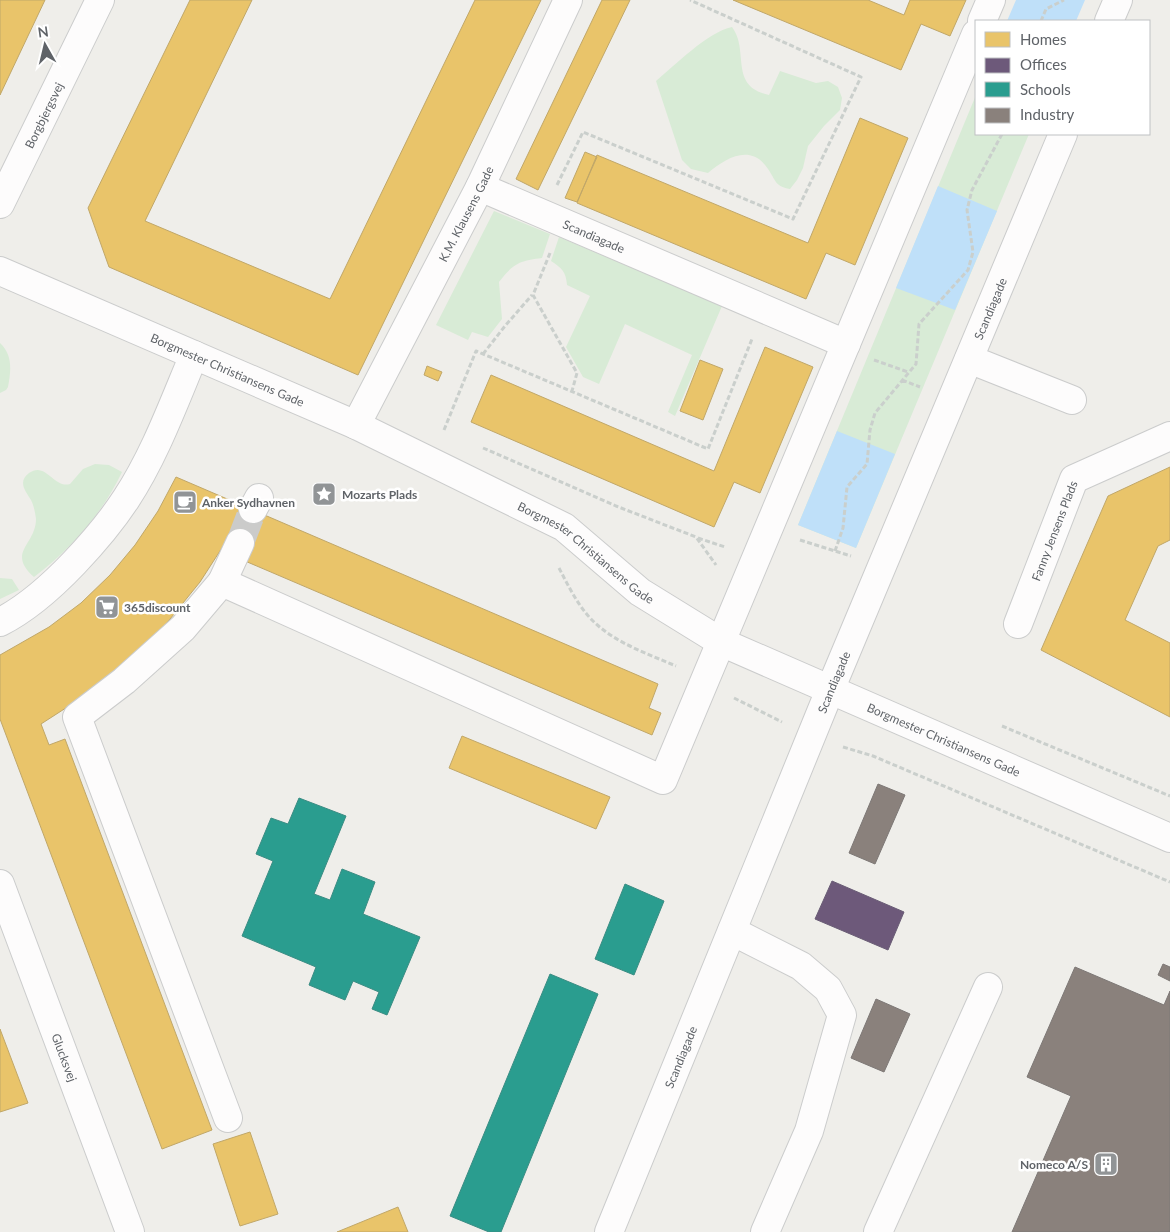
<svg xmlns="http://www.w3.org/2000/svg" width="1170" height="1232" font-family="Lato,sans-serif">
  <rect width="100%" height="100%" fill="#efeeea"/>
  <!-- green -->
  <path fill="#d8ebd6" d="M 732,27 C 750,51 728,86 769,95 L 780,71 L 816,83 L 828,81 L 838,87 L 842,98 L 840,110 L 824,126 L 808,146 L 803,168 L 797,180 L 790,189 C 774,186 776,180 768,169 C 751,143 726,158 708,173 L 691,169 L 682,160 L 656,81 C 675,65 708,32 732,27 Z
    M 976,95 L 976,134 L 1029,134 L 856,548 L 798,525 Z
    M 494,211 L 550,234 L 542,258 C 519,261 514,263 499,282 L 502,319 L 488,337 L 472,332 L 468,340 L 436,325 Z
    M 559,237 L 722,306 L 675,416 L 668,412 L 692,355 L 625,324 L 599,384 L 583,377 L 566,347 L 590,296 L 567,285 C 566,272 562,268 551,261 Z
    M 0,343 C 13,355 11,371 8,387 L 6,390 L 0,393 Z
    M 95,464 L 109,465 L 122,472 C 102,514 71,549 34,577 C 6,552 36,545 36,519 C 35,512 34,506 31,500 C 26,492 17,482 29,473 C 46,461 54,489 70,484 L 83,469 Z
    M 0,578 L 12,579 L 19,590 L 0,599 Z"/>
  <!-- water -->
  <path fill="#bfe0f9" d="M 1016,0 L 1085,0 L 1076,21 L 1007,21 Z
    M 938,186 L 997,211 L 955,310 L 896,288 Z
    M 837,431 L 895,454 L 856,548 L 798,525 Z"/>
  <!-- homes -->
  <path fill="#e9c46a" stroke="#c0a769" d="M 0,0 L 45,0 L 0,95 Z
    M 190,0 L 252,0 L 145,221 L 330,299 L 475,0 L 541,0 L 358,375 L 109,267 L 88,208 Z
    M 602,0 L 630,0 L 538,190 L 516,179 Z
    M 733,0 L 868,0 L 904,15 L 910,0 L 966,0 L 950,36 L 921,24 L 901,70 Z
    M 860,118 L 908,138 L 855,265 L 826,253 L 806,299 L 577,203 L 597,155 L 808,243 Z
    M 585,152 L 597,157 L 577,202 L 565,198 Z
    M 765,347 L 813,367 L 760,493 L 734,482 L 714,527 L 471,422 L 491,375 L 714,471 Z
    M 700,360 L 723,369 L 703,420 L 680,411 Z
    M 427,366 L 442,372 L 438,381 L 424,375 Z
    M 1170,467 L 1170,540 L 1158,546 L 1125,620 L 1170,643 L 1170,717 L 1041,650 L 1108,496 Z
    M 176,477 L 658,684 L 649,708 L 661,713 L 652,735 L 245,561 L 253,548 L 229,537 L 200,582 L 166,624 L 128,662 L 86,695 L 41,724 L 49,745 L 65,739 L 212,1130 L 162,1149 L 0,719 L 0,655 L 49,627 L 81,603 L 110,575 L 135,545 L 158,511 Z
    M 462,736 L 610,797 L 596,829 L 449,768 Z
    M 0,1029 L 28,1103 L 0,1112 Z
    M 250,1132 L 278,1214 L 240,1226 L 213,1144 Z
    M 398,1207 L 408,1232 L 337,1232 Z"/>
  <!-- offices -->
  <path fill="#6d597a" stroke="#695c75" d="M 832,881 L 904,912 L 888,950 L 815,919 Z"/>
  <!-- schools -->
  <path fill="#2a9d8f" stroke="#3a8c83" d="M 299,798 L 346,816 L 314,894 L 330,900 L 342,869 L 375,882 L 363,914 L 420,937 L 387,1015 L 372,1009 L 379,992 L 353,981 L 345,1000 L 309,985 L 316,967 L 242,936 L 273,861 L 256,854 L 271,818 L 288,824 Z
    M 625,884 L 664,901 L 634,975 L 595,959 Z
    M 550,974 L 598,994 L 501,1232 L 489,1232 L 450,1216 Z"/>
  <!-- industry -->
  <path fill="#8a817c" stroke="#7d7876" d="M 878,784 L 905,795 L 875,864 L 849,853 Z
    M 1163,964 L 1170,967 L 1170,981 L 1158,975 Z
    M 1075,967 L 1164,1005 L 1170,991 L 1170,1232 L 1012,1232 L 1071,1096 L 1027,1077 Z
    M 876,999 L 910,1014 L 884,1072 L 851,1058 Z"/>
  <g fill="none" stroke-linecap="round" stroke-linejoin="round">
    <!-- minor-tunnel -->
    <path stroke="#cbcbca" stroke-width="28" stroke-dasharray="28 14" stroke-linecap="butt" d="M 240,543 L 253,509"/>
    <!-- minor casing -->
    <g stroke="#cbcccc" stroke-width="30">
      <g id="minor">
        <path d="M 982,21 L 991,0"/>
        <path d="M 1109,21 L 1118,0"/>
        <path id="s1" d="M 480,187 L 846,344"/>
        <path id="s2" d="M 0,204 L 100,0"/>
        <path id="s3" d="M 0,271 L 356,425 L 564,527 L 640,592 L 721,642 L 1170,838"/>
        <path d="M 969,359 L 1072,400"/>
        <path id="s4" d="M 356,425 L 480,187 L 568,0"/>
        <path d="M 253,509 L 259,498"/>
        <path d="M 222,582 L 240,543"/>
        <path d="M 0,622 C 28,608 52,586 74,563 C 93,543 111,522 126,499 C 155,455 174,402 194,355"/>
        <path id="s5" d="M 1018,624 L 1074,479 L 1170,436"/>
        <path id="s6" d="M 0,884 L 130,1232"/>
        <path d="M 732,931 L 801,966 L 828,989 L 842,1015 L 809,1131 L 765,1232"/>
        <path d="M 228,1118 L 77,717 L 124,681 L 183,628 L 222,582 L 663,780 L 976,34"/>
        <path id="s7" d="M 609,1232 L 830,690 L 1063,134"/>
        <path d="M 878,1232 L 988,987"/>
      </g>
    </g>
    <!-- path -->
    <path stroke="#cacfcc" stroke-width="3" stroke-dasharray="5 2.5" stroke-linecap="butt" d="M 1041,21 L 1046,9 L 1064,0
      M 557,185 L 583,132 L 793,219 L 861,77 L 690,0
      M 550,253 L 533,295 L 577,373 L 572,391
      M 483,354 L 505,326 L 532,295
      M 874,360 L 908,372
      M 902,380 L 920,387
      M 444,430 L 476,351 L 708,449 L 752,339
      M 483,448 L 616,506 L 696,537 L 716,565
      M 698,538 L 725,547
      M 800,540 L 851,556
      M 835,551 L 843,528 L 847,487 L 867,464 L 870,430 L 875,413 L 916,364 L 919,324 L 968,270 L 973,252 L 967,210 L 972,190 L 1002,134
      M 559,568 C 569,587 579,608 595,623 C 618,644 648,654 676,666
      M 734,698 L 782,722
      M 1002,726 L 1170,796
      M 843,747 L 873,756 L 1170,882"/>
    <!-- minor -->
    <use href="#minor" stroke="#fdfcfc" stroke-width="28"/>
  </g>
  <!-- icons -->
  <defs>
    <g id="sight-square" transform="scale(1.25)"><rect x="-9" y="-9" width="18" height="18" rx="4" fill="#919496" stroke="#fff"/><path d="M0-6L1.8-2.2L6-1.7L2.9 1.2L3.7 5.4L0 3.3L-3.7 5.4L-2.9 1.2L-6-1.7L-1.8-2.2Z" fill="#fff"/></g>
    <g id="cafe-square" transform="scale(1.25)"><rect x="-9" y="-9" width="18" height="18" rx="4" fill="#919496" stroke="#fff"/><path d="M-5.5-4.5H6V0H3Q3 3.5 0 3.5H-2.5Q-5.5 3.5-5.5 0ZM3-3.2v2h1.7v-2ZM-6 4.5H4V6H-6Z" fill="#fff"/></g>
    <g id="supermarket-square" transform="scale(1.25)"><rect x="-9" y="-9" width="18" height="18" rx="4" fill="#919496" stroke="#fff"/><path d="M-6-5.5h2.5l.6 2H6L4.5 2H-2.5L-4.4-4H-6ZM-1.5 3.2a1.3 1.3 0 1 0 .1 0ZM3 3.2a1.3 1.3 0 1 0 .1 0Z" fill="#fff"/></g>
    <g id="building-square" transform="scale(1.25)"><rect x="-9" y="-9" width="18" height="18" rx="4" fill="#919496" stroke="#fff"/><path d="M-4-6H4V6H1V3H-1V6H-4ZM-2.5-4.3h1.7v1.8h-1.7ZM.8-4.3h1.7v1.8H.8ZM-2.5-1h1.7V.8h-1.7ZM.8-1h1.7V.8H.8Z" fill="#fff"/></g>
  </defs>
  <g fill-rule="evenodd">
    <use href="#sight-square" x="324" y="494"/>
    <use href="#cafe-square" x="185" y="502"/>
    <use href="#supermarket-square" x="107" y="607"/>
    <use href="#building-square" x="1106" y="1164"/>
  </g>
  <g text-anchor="middle" dominant-baseline="central" stroke-width="5" stroke-linejoin="round" paint-order="stroke">
    <!-- street labels -->
    <g font-size="12" fill="#5f6368" stroke="#fff">
      <text stroke="none"><textPath href="#s2" startOffset="99">Borgbjergsvej</textPath></text>
      <text stroke="none"><textPath href="#s4" startOffset="238">K.M. Klausens Gade</textPath></text>
      <text stroke="none"><textPath href="#s1" startOffset="124">Scandiagade</textPath></text>
      <text stroke="none"><textPath href="#s7" startOffset="999">Scandiagade</textPath></text>
      <text stroke="none"><textPath href="#s3" startOffset="248">Borgmester Christiansens Gade</textPath></text>
      <text stroke="none"><textPath href="#s5" startOffset="100">Fanny Jensens Plads</textPath></text>
      <text stroke="none"><textPath href="#s3" startOffset="652">Borgmester Christiansens Gade</textPath></text>
      <text stroke="none"><textPath href="#s7" startOffset="594">Scandiagade</textPath></text>
      <text stroke="none"><textPath href="#s3" startOffset="1058">Borgmester Christiansens Gade</textPath></text>
      <text stroke="none"><textPath href="#s7" startOffset="189">Scandiagade</textPath></text>
      <text stroke="none"><textPath href="#s6" startOffset="185">Glucksvej</textPath></text>
    </g>
    <!-- poi labels -->
    <g font-size="12" font-weight="bold" fill="#5f6368" stroke="#fff" text-anchor="start">
      <text x="342" y="494">Mozarts Plads</text>
      <text x="202" y="502">Anker Sydhavnen</text>
      <text x="124" y="607">365discount</text>
      <text x="1088" y="1164" text-anchor="end">Nomeco A/S</text>
    </g>
  </g>
  <!-- legend -->
  <rect x="975" y="20" width="175" height="115" fill="#ffffff" stroke="#bfc1c3"/>
  <rect x="985" y="32" width="25" height="15" fill="#e9c46a" stroke="#bfc1c3"/>
  <text x="1020" y="45" font-size="15" fill="#5f6368">Homes</text>
  <rect x="985" y="58" width="25" height="15" fill="#6d597a" stroke="#bfc1c3"/>
  <text x="1020" y="70" font-size="15" fill="#5f6368">Offices</text>
  <rect x="985" y="82" width="25" height="15" fill="#2a9d8f" stroke="#bfc1c3"/>
  <text x="1020" y="95" font-size="15" fill="#5f6368">Schools</text>
  <rect x="985" y="108" width="25" height="15" fill="#8a817c" stroke="#bfc1c3"/>
  <text x="1020" y="120" font-size="15" fill="#5f6368">Industry</text>
  <!-- north arrow -->
  <g transform="translate(45 45) rotate(352)" stroke="#ffffff" stroke-width="4" paint-order="stroke">
  <path d="M0-4L9 19L0 12L-9 19Z" fill="#5f6368"/>
  <text y="-8" font-size="14" font-weight="bold" text-anchor="middle" fill="#5f6368">N</text>
  </g>
</svg>
